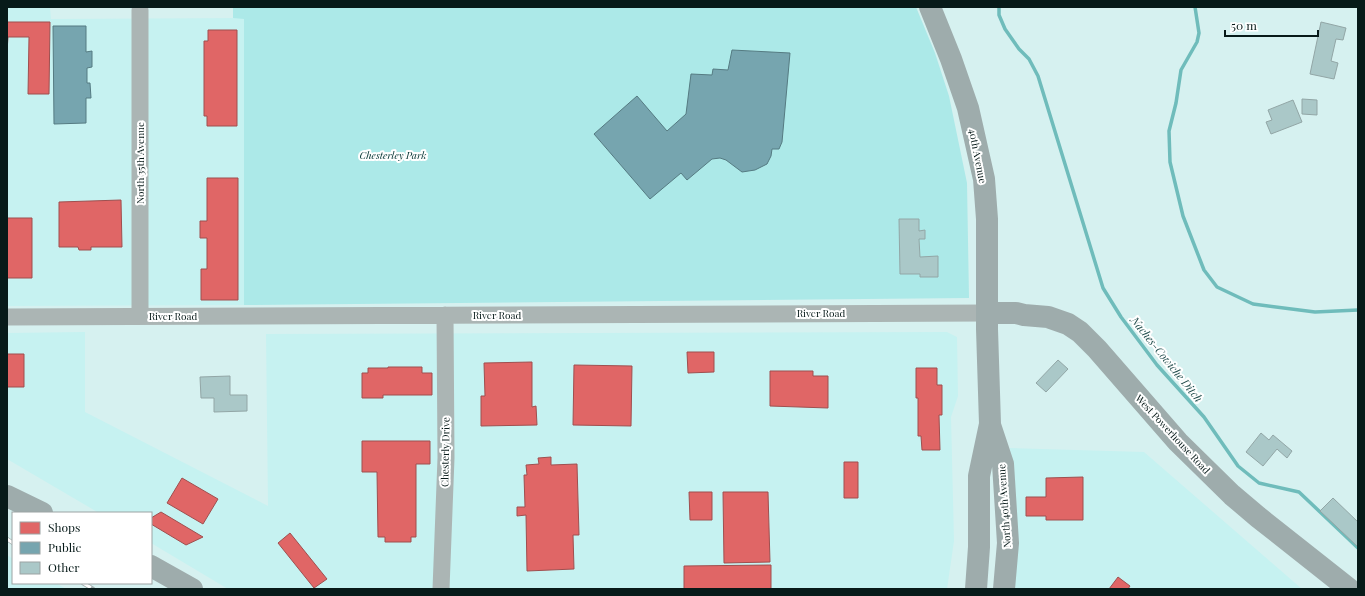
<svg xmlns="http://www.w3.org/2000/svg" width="1365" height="596" font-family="'Playfair Display',serif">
  <rect width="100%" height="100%" fill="#d6f1f0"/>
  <!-- built -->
  <path fill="#c6f2f1" d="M 7,7 L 50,7 L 51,19 L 244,18 L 244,305 L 7,306 Z
    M 85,332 L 85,412 L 268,506 L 266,334 L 947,332 L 957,337 L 958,396 L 951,417 L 954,541 L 947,589 L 228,589 L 151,543 L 151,513 L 99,513 L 7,459 L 7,333 Z
    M 1010,448 L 1144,452 L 1302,589 L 1009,589 L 1014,547 Z
    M 7,555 L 13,559 L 13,583 L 56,583 L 66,589 L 7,589 Z"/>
  <!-- green -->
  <path fill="#ace9e8" d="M 233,7 L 916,7 L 935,53 L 949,96 L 967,183 L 969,298 L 244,305 L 244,19 L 233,18 Z"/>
  <!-- shops -->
  <path fill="#e06666" stroke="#9f4f4f" d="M 7,22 L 50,22 L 49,94 L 28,94 L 29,37 L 8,37 L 7,51 Z
    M 208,30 L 237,30 L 237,126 L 207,126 L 207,116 L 204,116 L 204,41 L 208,41 Z
    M 207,178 L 238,178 L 238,300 L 201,300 L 201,269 L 207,269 L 207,238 L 200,238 L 200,221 L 207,221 Z
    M 121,200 L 122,247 L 91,247 L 91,250 L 79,250 L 78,247 L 59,247 L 59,202 Z
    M 7,218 L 32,218 L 32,278 L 7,278 Z
    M 687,352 L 714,352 L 714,372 L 688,373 Z
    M 7,354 L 24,354 L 24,387 L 7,387 Z
    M 532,362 L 532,407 L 536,406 L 537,425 L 481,426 L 481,396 L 485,396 L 484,363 Z
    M 574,365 L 632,366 L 631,426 L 573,425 Z
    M 388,367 L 422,367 L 422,373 L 432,373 L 432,395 L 383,395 L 383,398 L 362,398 L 362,373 L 368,373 L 368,368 L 388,368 Z
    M 916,368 L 937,368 L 937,385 L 942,385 L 942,415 L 939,415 L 940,450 L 922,450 L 921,436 L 918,436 L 918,398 L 916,398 Z
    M 770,371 L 813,371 L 813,376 L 828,376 L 828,408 L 770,406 Z
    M 362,441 L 430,441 L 430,464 L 416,464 L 416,537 L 411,537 L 411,542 L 385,542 L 385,537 L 378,537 L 377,472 L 362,472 Z
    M 551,457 L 551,465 L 577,464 L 579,535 L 573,535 L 574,569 L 527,571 L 526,515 L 517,516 L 517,507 L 525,507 L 524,475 L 527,475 L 526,465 L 539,464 L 538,458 Z
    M 844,462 L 858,462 L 858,498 L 844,498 Z
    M 1083,477 L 1083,520 L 1046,520 L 1046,516 L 1026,516 L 1026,497 L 1046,497 L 1046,478 Z
    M 182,478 L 218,499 L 203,524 L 167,503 Z
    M 689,492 L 712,492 L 712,520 L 690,520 Z
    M 723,492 L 768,492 L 770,562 L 724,563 Z
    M 161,512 L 203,537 L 186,545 L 151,524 L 151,518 Z
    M 290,533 L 327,579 L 314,588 L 278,543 Z
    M 771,565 L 771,589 L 684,589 L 684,566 Z
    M 1118,577 L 1130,586 L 1128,589 L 1109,589 Z"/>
  <!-- public -->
  <path fill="#76a5af" stroke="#557b82" d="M 53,26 L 86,26 L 86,52 L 92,51 L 92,67 L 87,68 L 87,83 L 90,83 L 91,98 L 86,98 L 86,123 L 54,124 Z
    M 732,50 L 790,53 L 782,142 L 779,149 L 772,149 L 771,156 L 767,164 L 755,170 L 742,172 L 726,160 L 720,158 L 712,159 L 687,180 L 681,173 L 650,199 L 594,134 L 637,96 L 667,131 L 686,114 L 691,74 L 712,75 L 713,69 L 728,70 Z"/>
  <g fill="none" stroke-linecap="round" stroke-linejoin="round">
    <!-- stream -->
    <path stroke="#6fbcbb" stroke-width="3.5" d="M 999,7 L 999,15 L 1005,29 L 1019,49 L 1029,59 L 1038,76 L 1103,288 L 1121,317 L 1157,365 L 1204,417 L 1238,466 L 1259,483 L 1299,492 L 1358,548
      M 1195,7 L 1199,33 L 1197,42 L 1181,70 L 1176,103 L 1169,131 L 1170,162 L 1183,216 L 1204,270 L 1217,287 L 1253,304 L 1315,312 L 1358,310"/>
  </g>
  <!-- building -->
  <path fill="#aac8c8" stroke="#92a6a6" d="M 1321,22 L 1346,28 L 1343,40 L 1336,39 L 1331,61 L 1338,63 L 1334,79 L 1310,74 Z
    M 1302,99 L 1317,100 L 1317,115 L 1302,114 Z
    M 1293,100 L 1302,122 L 1271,134 L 1266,122 L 1272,120 L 1268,110 Z
    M 899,219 L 919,219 L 919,231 L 925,230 L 925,239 L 919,239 L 920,257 L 938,256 L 938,277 L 920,277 L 920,274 L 900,274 Z
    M 1058,360 L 1068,369 L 1046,392 L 1036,383 Z
    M 230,376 L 230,395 L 247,395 L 247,411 L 214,412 L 214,398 L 201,398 L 200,377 Z
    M 1261,433 L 1269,440 L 1273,435 L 1292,451 L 1287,458 L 1277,449 L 1263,466 L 1246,452 Z
    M 1333,498 L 1358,522 L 1358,547 L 1320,511 Z"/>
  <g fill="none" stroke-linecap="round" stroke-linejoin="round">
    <!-- minor -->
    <path stroke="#abb5b4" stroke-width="17" d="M 140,316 L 140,10
      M 7,317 L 987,313
      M 441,589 L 446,458 L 445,315"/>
    <!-- major -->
    <path stroke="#9eacac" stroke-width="22" d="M 930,7 L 951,59 L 968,108 L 984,179 L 987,219 L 987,329 L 990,424 L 979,476 L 979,547 L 976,589
      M 987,313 L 1016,313 L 1024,315 L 1048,317 L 1068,324 L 1080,332 L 1097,349 L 1178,442 L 1232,495 L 1258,517 L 1349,589
      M 990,425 L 1003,464 L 1008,543 L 1004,589
      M 7,496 L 42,513
      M 151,566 L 192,589"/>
    <!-- rail casing -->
    <g stroke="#a2b0af" stroke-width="4.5">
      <path id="rail" d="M 7,539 L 13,543
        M 83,583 L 93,589"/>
    </g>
    <!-- rail -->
    <use href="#rail" stroke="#fff" stroke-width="3" stroke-dasharray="9" stroke-linecap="butt"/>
  </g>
  <g text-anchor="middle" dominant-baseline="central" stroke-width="4" stroke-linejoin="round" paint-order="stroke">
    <!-- park labels -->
    <g font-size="10" font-style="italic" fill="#023332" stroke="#fff">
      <text x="393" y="155">Chesterley Park</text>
    </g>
    <!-- street labels -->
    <g font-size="10" fill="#071a19" stroke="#fff">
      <text transform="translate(978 156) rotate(79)">40th Avenue</text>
      <text transform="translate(140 163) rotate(-90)">North 35th Avenue</text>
      <text x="821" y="313">River Road</text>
      <text x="497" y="315">River Road</text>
      <text x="173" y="316">River Road</text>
      <text transform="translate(1173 434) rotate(47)">West Powerhouse Road</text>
      <text transform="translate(445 452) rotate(-89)">Chesterly Drive</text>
      <text transform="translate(1004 506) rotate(-94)">North 40th Avenue</text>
    </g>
    <!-- water labels -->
    <g font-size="11" font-style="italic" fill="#1d4a49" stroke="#fff">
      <text transform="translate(1167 359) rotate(51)">Naches-Cowiche Ditch</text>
    </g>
  </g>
  <!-- border -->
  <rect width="1365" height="596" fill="none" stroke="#071a19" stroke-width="16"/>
  <!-- legend -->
  <rect x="12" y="512" width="140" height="72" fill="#ffffff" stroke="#9ca3a3"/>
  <rect x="20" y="522" width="20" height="12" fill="#e06666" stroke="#9ca3a3"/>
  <text x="48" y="532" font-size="12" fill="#071a19">Shops</text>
  <rect x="20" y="542" width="20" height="12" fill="#76a5af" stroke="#9ca3a3"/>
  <text x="48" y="552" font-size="12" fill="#071a19">Public</text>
  <rect x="20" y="562" width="20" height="12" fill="#aac8c8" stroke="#9ca3a3"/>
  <text x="48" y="572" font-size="12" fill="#071a19">Other</text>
  <!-- scale -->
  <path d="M1225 30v6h93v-6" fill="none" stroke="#071a19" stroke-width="2"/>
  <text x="1231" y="30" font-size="12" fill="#071a19" stroke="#ffffff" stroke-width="3" paint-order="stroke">50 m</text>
</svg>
